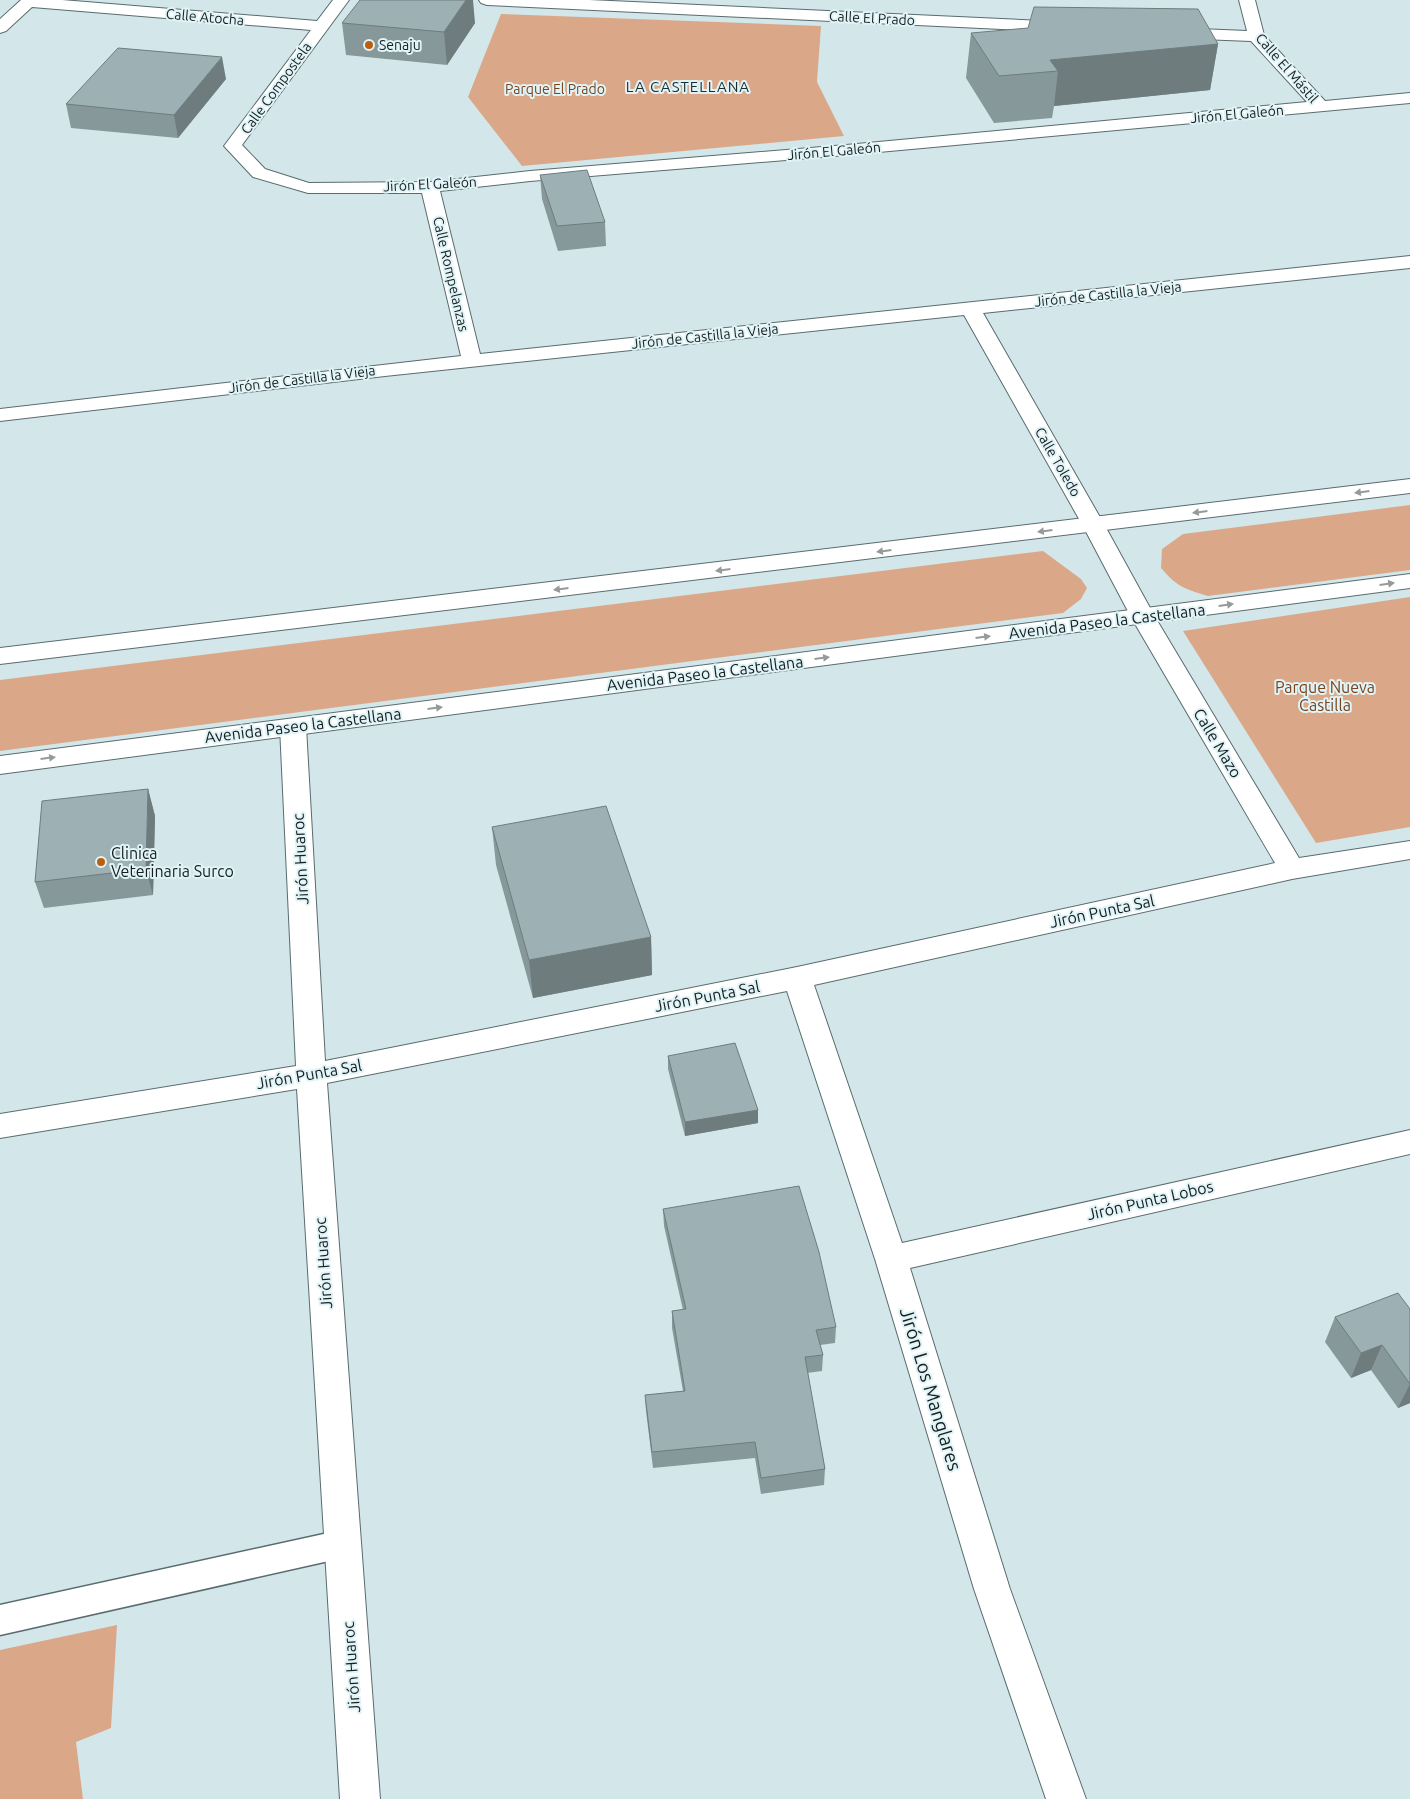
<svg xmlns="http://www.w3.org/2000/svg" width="1410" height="1799" font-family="Ubuntu,sans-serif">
  <rect width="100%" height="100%" fill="#d3e7ea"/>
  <!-- green -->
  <path fill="#daa889" d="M 501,14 L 821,26 L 817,82 L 844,136 L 522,166 L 468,97 Z
    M 1410,505 L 1410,570 L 1208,596 C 1185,589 1177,587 1161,568 L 1162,549 L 1183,534 Z
    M 1043,551 L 1081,579 L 1087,588 L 1081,599 L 1063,613 L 0,751 L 0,680 Z
    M 1410,597 L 1410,827 L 1316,843 L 1183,631 Z
    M 117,1625 L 111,1728 L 76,1742 L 83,1799 L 0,1799 L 0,1650 Z"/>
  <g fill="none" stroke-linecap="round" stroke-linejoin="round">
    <!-- lane casing -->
    <g stroke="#596b6e" stroke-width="3">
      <path id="lane" d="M 342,1530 L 352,1534 L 357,1544 L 352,1554 L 342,1558 L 0,1635 L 0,1605 Z"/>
    </g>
    <!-- street casing -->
    <g stroke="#596b6e" stroke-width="2">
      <path id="street" d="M 21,0 L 62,0 L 317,21 L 333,0 L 349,0 L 242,145 L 265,169 L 309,183 L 430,182 L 530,171 L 846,145 L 1307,102 L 1251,41 L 1175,38 L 1169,36 L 1167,33 L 1169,30 L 1175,28 L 1247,31 L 1239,0 L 1255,0 L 1264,35 L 1325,101 L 1410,93 L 1410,103 L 846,155 L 530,181 L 440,191 L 480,354 L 1410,256 L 1410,268 L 983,313 L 1105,526 L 1155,617 L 1299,858 L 1410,841 L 1410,859 L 1292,879 L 814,985 L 902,1243 L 1410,1130 L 1410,1154 L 910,1268 L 1010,1589 L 1086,1799 L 1046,1799 L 974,1589 L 875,1259 L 787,991 L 327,1083 L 380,1799 L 340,1799 L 297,1089 L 0,1138 L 0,1114 L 296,1066 L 280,727 L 284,721 L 293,719 L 302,721 L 306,727 L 325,1061 L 797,967 L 1275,863 L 1131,617 L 1083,526 L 964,315 L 385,376 L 0,421 L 0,409 L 461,356 L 422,193 L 308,193 L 253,177 L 224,146 L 311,30 L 32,7 L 6,31 L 0,33 L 0,19 Z
        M 479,0 L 589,0 L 1065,22 L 1071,24 L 1073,27 L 1071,30 L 1065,32 L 487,5 L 481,3 Z"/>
    </g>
    <!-- secondary casing -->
    <g stroke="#596b6e" stroke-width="2">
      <path id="secondary" d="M 1410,479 L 1410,493 L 0,664 L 0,648 Z
        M 1410,574 L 1410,588 L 0,774 L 0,756 Z"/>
    </g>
    <!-- lane -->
    <use href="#lane" fill="#fff" fill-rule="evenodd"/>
    <!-- street -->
    <use href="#street" fill="#fff" fill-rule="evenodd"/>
    <!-- secondary -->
    <use href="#secondary" fill="#fff" fill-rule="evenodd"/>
  </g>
  <!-- wall -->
  <path fill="#87989b" d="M 342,23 L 475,23 L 447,65 L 346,55 Z
    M 971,33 L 1218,44 L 1210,90 L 1054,106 L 1052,118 L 994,123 L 966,78 Z
    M 226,79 L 178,138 L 71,128 L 66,104 Z
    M 540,175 L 605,222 L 606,246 L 558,251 L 542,199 Z
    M 148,789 L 155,816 L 153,895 L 44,908 L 35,882 Z
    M 492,827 L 651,937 L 652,975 L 533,998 L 496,865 Z
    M 668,1056 L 758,1123 L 685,1136 L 668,1069 Z
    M 663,1209 L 836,1327 L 835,1343 L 820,1345 L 823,1355 L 822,1371 L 807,1373 L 825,1469 L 824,1485 L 761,1494 L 755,1458 L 653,1468 L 646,1411 L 645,1395 L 683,1391 L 672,1328 L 672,1311 L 683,1310 L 664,1226 Z
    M 1410,1309 L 1410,1403 L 1398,1408 L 1371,1370 L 1351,1378 L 1325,1342 L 1335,1317 Z"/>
  <!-- shaded-wall -->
  <path fill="#6e7c7e" d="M 466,0 L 473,0 L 475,23 L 447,65 L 444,32 Z
    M 1218,44 L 1210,90 L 1054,106 L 1058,71 L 1050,60 Z
    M 222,57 L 226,79 L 178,138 L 174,115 Z
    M 148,789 L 155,816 L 153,895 L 146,869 Z
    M 651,937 L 652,975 L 533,998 L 529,960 Z
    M 758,1110 L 758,1123 L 685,1136 L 685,1122 Z
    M 1382,1345 L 1371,1370 L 1351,1378 L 1361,1353 Z
    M 1410,1383 L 1410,1403 L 1398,1408 L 1410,1384 Z"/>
  <!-- building -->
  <path fill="#9db1b4" stroke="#6e7c7e" d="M 360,0 L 466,0 L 444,32 L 342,23 Z
    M 1034,7 L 1198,9 L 1218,44 L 1050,60 L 1058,71 L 999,76 L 971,33 L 1028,28 Z
    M 118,48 L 222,57 L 174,115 L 66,104 Z
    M 587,170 L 605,222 L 557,226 L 540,175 Z
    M 148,789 L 146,869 L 35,882 L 42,801 Z
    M 606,806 L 651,937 L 529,960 L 492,827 Z
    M 735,1043 L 758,1110 L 685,1122 L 668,1056 Z
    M 799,1186 L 819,1252 L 836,1327 L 816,1330 L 823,1355 L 805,1357 L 825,1469 L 761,1478 L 755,1442 L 652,1452 L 645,1395 L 685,1391 L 672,1311 L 686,1309 L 663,1209 Z
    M 1398,1293 L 1410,1309 L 1410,1384 L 1382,1345 L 1361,1353 L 1335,1317 Z"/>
  <!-- one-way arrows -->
  <defs><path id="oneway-solid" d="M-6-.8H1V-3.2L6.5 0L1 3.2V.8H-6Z" transform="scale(1.25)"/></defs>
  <g fill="#979a9a">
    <use href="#oneway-solid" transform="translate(1362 492) rotate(173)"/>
    <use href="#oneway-solid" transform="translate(1200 512) rotate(173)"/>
    <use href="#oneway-solid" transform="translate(1045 531) rotate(173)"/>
    <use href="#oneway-solid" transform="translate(884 551) rotate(173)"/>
    <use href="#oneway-solid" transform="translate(723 570) rotate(173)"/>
    <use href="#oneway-solid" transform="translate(1387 584) rotate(-8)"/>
    <use href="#oneway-solid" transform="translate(561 589) rotate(173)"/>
    <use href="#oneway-solid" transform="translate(1226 605) rotate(-8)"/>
    <use href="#oneway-solid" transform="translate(983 637) rotate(-7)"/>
    <use href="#oneway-solid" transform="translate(822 658) rotate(-7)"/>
    <use href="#oneway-solid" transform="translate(435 708) rotate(-7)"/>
    <use href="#oneway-solid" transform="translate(48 758) rotate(-7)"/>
  </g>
  <!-- markers -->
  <g fill="#bc5e0f" stroke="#e0f4f8" stroke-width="2">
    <circle cx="369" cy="45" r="5"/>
    <circle cx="101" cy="862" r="5"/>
  </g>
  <g text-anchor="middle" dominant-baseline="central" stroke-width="4" stroke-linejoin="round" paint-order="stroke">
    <!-- far-street labels -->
    <g font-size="14" fill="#171e1f" stroke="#e0f4f8">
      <text transform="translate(205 17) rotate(5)">Calle Atocha</text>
      <text transform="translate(872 18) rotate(3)">Calle El Prado</text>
      <text transform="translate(1287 68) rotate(49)">Calle El Mástil</text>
      <text transform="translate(276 88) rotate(-54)">Calle Compostela</text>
      <text transform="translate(1237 114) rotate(-5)">Jirón El Galeón</text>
      <text transform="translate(834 151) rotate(-5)">Jirón El Galeón</text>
      <text transform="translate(430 184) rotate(-3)">Jirón El Galeón</text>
      <text transform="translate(451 274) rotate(77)">Calle Rompelanzas</text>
      <text transform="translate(1108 294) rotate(-6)">Jirón de Castilla la Vieja</text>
      <text transform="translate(705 336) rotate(-6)">Jirón de Castilla la Vieja</text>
      <text transform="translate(302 379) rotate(-7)">Jirón de Castilla la Vieja</text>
      <text transform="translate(1058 462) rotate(60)">Calle Toledo</text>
    </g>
    <!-- far-poi labels -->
    <g font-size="14" fill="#171e1f" stroke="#e0f4f8" text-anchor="start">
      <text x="379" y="45">Senaju</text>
    </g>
    <!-- far-park labels -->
    <g font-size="14" fill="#7a431d" stroke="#e0f4f8">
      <text x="555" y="89">Parque El Prado</text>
    </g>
    <!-- far-neighbourhood labels -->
    <g font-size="15" letter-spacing="1" fill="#1c2d2f" stroke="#e0f4f8">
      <text x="688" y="86">LA CASTELLANA</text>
    </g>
    <!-- street labels -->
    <g font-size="16" fill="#171e1f" stroke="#e0f4f8">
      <text transform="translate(1107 621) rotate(-7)">Avenida Paseo la Castellana</text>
      <text transform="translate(705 673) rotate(-7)">Avenida Paseo la Castellana</text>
      <text transform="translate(303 725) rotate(-7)">Avenida Paseo la Castellana</text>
      <text transform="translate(1218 743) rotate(59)">Calle Mazo</text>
      <text transform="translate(300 859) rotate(-93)">Jirón Huaroc</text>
      <text transform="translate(1102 911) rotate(-12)">Jirón Punta Sal</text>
      <text transform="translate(707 996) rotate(-11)">Jirón Punta Sal</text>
      <text transform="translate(309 1074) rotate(-10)">Jirón Punta Sal</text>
      <text transform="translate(1150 1200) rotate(-13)">Jirón Punta Lobos</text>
      <text transform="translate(323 1263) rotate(-94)">Jirón Huaroc</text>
      <text transform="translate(351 1667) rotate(-94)">Jirón Huaroc</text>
    </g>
    <!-- park labels -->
    <g font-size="16" fill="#7a431d" stroke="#e0f4f8">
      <text x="1325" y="687">Parque Nueva<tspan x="1325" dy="18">Castilla</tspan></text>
    </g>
    <!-- poi labels -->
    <g font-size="16" fill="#171e1f" stroke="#e0f4f8" text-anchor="start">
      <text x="111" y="853">Clinica<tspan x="111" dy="18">Veterinaria Surco</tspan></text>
    </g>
    <!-- near-street labels -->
    <g font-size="19" fill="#171e1f" stroke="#e0f4f8">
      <text transform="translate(931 1389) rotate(73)">Jirón Los Manglares</text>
    </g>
  </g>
</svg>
